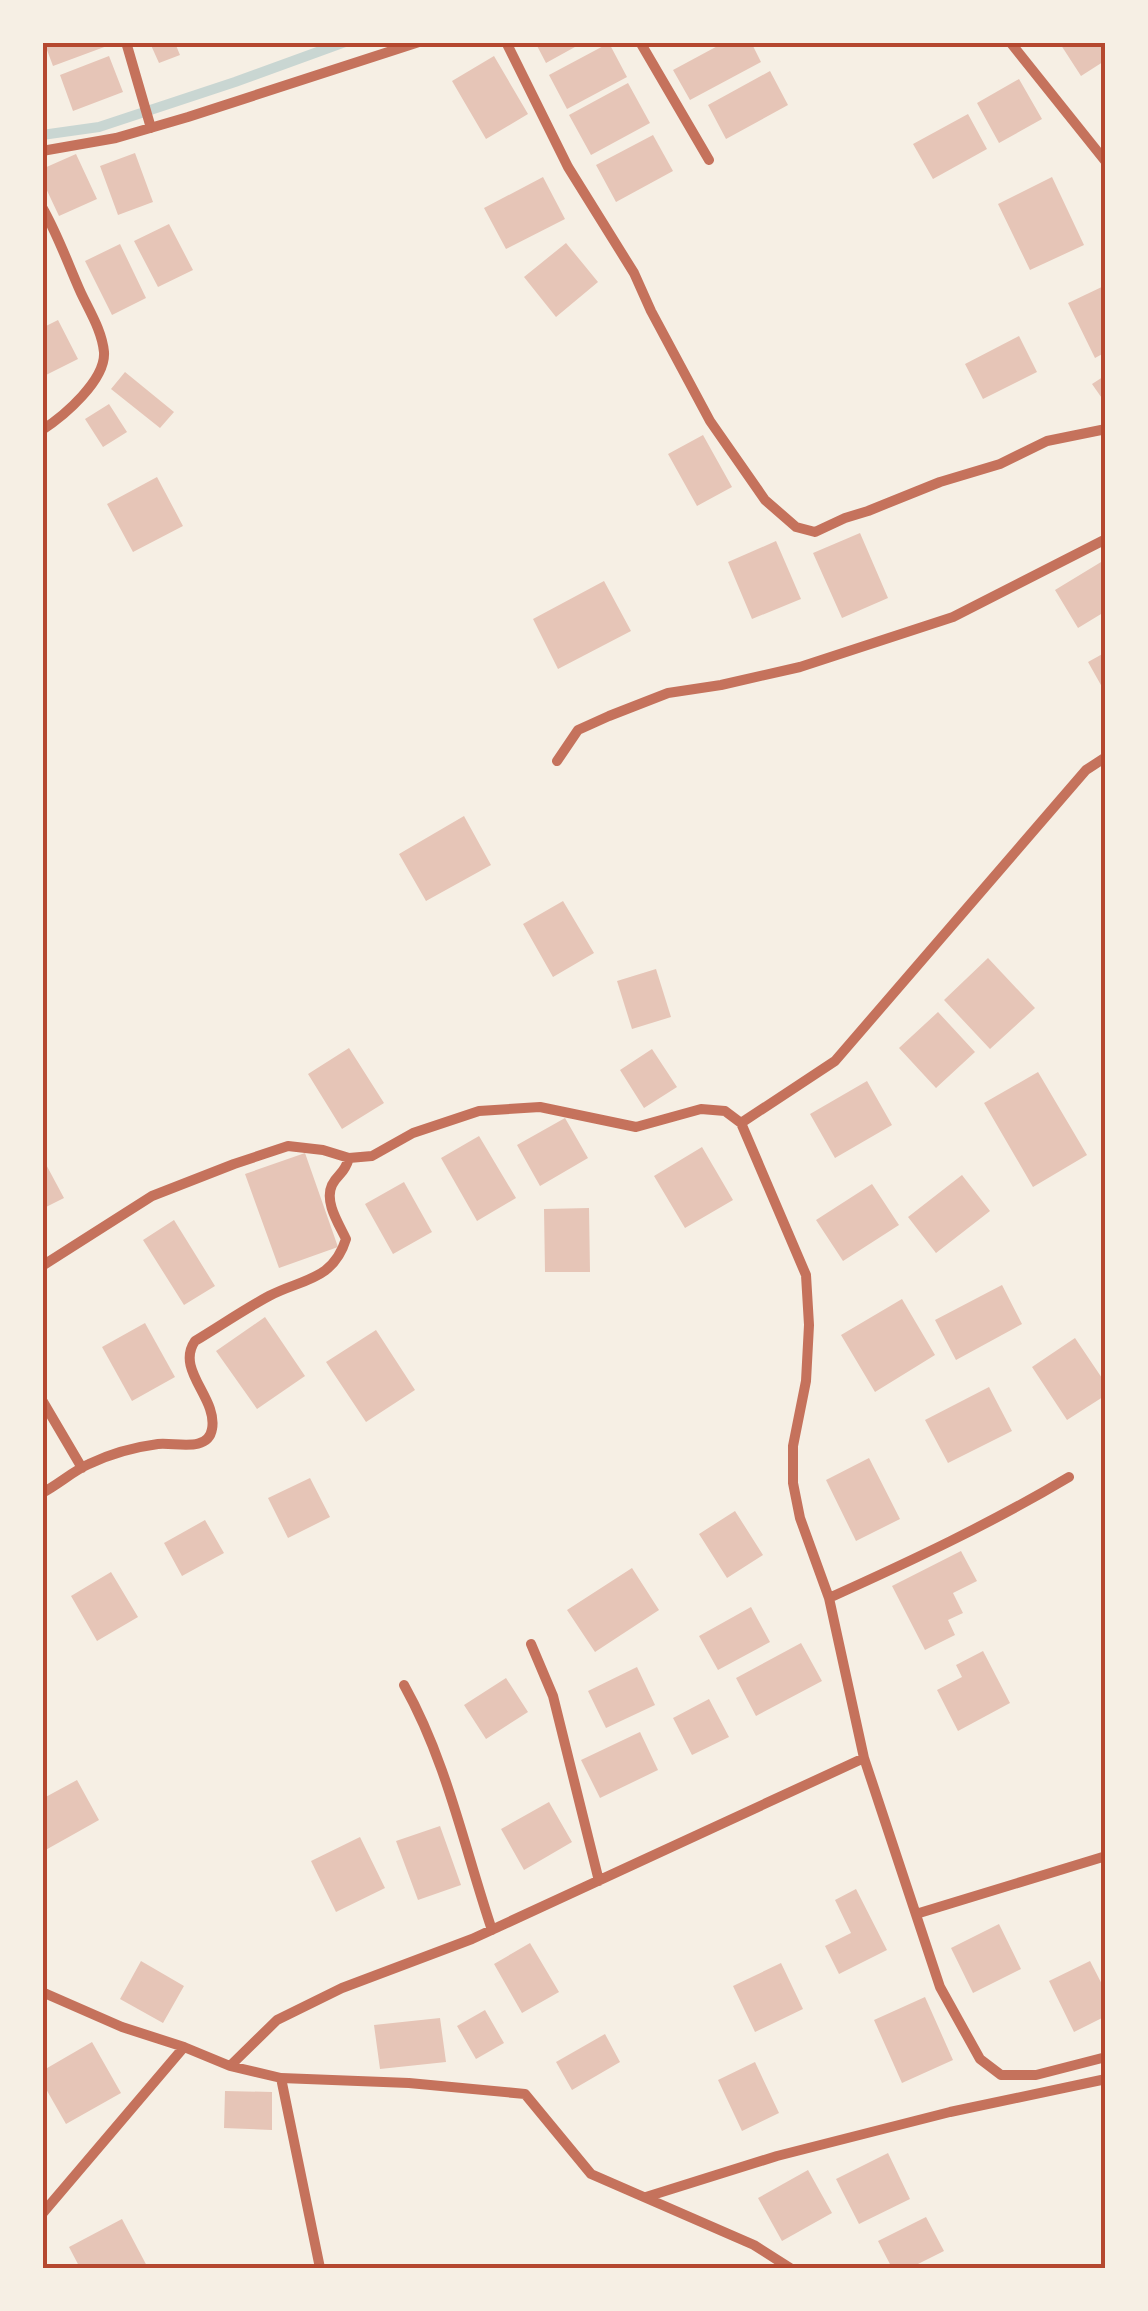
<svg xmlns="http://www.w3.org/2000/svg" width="1148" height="2311" font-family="Quicksand,sans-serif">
  <rect width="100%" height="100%" fill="#f6efe4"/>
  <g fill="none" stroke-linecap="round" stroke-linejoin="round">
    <!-- stream -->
    <path stroke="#c9d6d2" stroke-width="10" d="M 42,135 L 99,127 L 235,82 L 345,42"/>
  </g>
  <!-- building -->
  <path fill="#e6c5b7" d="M 44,42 L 106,42 L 107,46 L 53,66 Z
    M 535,42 L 584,42 L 546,63 Z
    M 725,42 L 751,42 L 761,62 L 690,100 L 673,70 Z
    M 1059,42 L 1106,42 L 1106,60 L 1081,76 Z
    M 150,43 L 175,43 L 180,55 L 159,63 Z
    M 609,43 L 627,77 L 567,109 L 549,75 Z
    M 109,56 L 123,92 L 73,111 L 60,75 Z
    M 494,56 L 528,114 L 486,139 L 452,81 Z
    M 770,71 L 788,105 L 726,139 L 708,105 Z
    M 1019,79 L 1042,119 L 999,143 L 977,103 Z
    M 628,83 L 650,123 L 591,155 L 569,115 Z
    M 968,114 L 987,149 L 933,179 L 913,144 Z
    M 653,135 L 673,171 L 616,202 L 596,165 Z
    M 135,153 L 153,202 L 118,215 L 100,166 Z
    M 76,154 L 97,199 L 59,216 L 42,180 L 42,169 Z
    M 543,177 L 565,219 L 506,249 L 484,208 Z
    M 1052,177 L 1084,245 L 1030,270 L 998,204 Z
    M 169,224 L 193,270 L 158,287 L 134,241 Z
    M 566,243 L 598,282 L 556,317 L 524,277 Z
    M 120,244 L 146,298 L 112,315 L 85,261 Z
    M 1106,285 L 1106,352 L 1095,358 L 1068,303 Z
    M 58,320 L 78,359 L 42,377 L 42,328 Z
    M 1019,336 L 1037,372 L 983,399 L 965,364 Z
    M 125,372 L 174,412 L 160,428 L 111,389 Z
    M 1106,375 L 1106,404 L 1092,384 Z
    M 109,404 L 127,432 L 103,447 L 85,419 Z
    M 703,435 L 732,487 L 697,506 L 668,454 Z
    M 157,477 L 183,526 L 133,552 L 107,504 Z
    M 860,533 L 888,598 L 842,618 L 813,553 Z
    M 776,541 L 801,599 L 752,619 L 728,562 Z
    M 1106,559 L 1106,611 L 1078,628 L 1055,590 Z
    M 604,581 L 631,631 L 558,669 L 533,619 Z
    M 1106,652 L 1106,694 L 1088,662 Z
    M 464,816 L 491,865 L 426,901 L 399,854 Z
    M 563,901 L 594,953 L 553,977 L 523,924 Z
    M 988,958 L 1035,1008 L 990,1049 L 944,1000 Z
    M 656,969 L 671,1017 L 632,1029 L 617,981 Z
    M 938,1012 L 975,1052 L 936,1088 L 899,1048 Z
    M 349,1048 L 384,1103 L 342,1129 L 308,1074 Z
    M 652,1049 L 677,1087 L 644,1108 L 620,1070 Z
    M 1038,1072 L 1087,1155 L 1033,1187 L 984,1103 Z
    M 867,1081 L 892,1125 L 835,1158 L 810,1114 Z
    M 565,1118 L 588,1158 L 540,1186 L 517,1145 Z
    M 479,1136 L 516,1198 L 477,1221 L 441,1158 Z
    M 702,1147 L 733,1200 L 685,1228 L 654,1176 Z
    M 305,1153 L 338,1247 L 279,1268 L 245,1174 Z
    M 42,1157 L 64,1198 L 42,1209 Z
    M 962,1175 L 990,1211 L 936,1253 L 908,1217 Z
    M 404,1182 L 432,1232 L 393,1254 L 365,1204 Z
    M 872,1184 L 899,1225 L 843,1261 L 816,1220 Z
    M 589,1208 L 590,1272 L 545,1272 L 544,1209 Z
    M 174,1220 L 215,1286 L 184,1305 L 143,1240 Z
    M 1002,1285 L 1022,1324 L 956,1360 L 935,1320 Z
    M 902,1299 L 935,1355 L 875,1392 L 841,1335 Z
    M 265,1317 L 305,1376 L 257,1409 L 216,1351 Z
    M 145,1323 L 175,1377 L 132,1401 L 102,1347 Z
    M 376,1330 L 415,1390 L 366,1422 L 326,1362 Z
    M 1075,1338 L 1106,1384 L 1106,1395 L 1067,1420 L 1032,1367 Z
    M 989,1387 L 1012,1431 L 948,1463 L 925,1420 Z
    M 869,1458 L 900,1519 L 856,1541 L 826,1480 Z
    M 310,1478 L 330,1517 L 288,1538 L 268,1498 Z
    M 735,1511 L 763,1555 L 727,1578 L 699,1534 Z
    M 205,1520 L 224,1553 L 182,1576 L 164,1543 Z
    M 961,1551 L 977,1581 L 953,1593 L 963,1613 L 948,1620 L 955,1635 L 925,1650 L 892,1586 Z
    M 632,1568 L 659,1610 L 595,1652 L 567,1610 Z
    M 111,1572 L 138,1617 L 97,1641 L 71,1596 Z
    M 751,1607 L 770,1642 L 718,1670 L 699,1636 Z
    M 801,1643 L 822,1681 L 756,1716 L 736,1678 Z
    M 983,1651 L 1010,1703 L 958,1731 L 937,1690 L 962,1677 L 956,1665 Z
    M 637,1667 L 655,1705 L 606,1728 L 588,1691 Z
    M 506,1678 L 528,1712 L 486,1739 L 464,1705 Z
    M 709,1699 L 729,1737 L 692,1755 L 673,1718 Z
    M 640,1732 L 658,1770 L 600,1798 L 581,1760 Z
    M 77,1780 L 99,1820 L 42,1852 L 42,1799 Z
    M 549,1802 L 572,1842 L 524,1870 L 501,1829 Z
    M 440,1826 L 461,1885 L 418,1900 L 396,1841 Z
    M 360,1837 L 385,1888 L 336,1912 L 311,1861 Z
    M 856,1889 L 887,1950 L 839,1974 L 825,1946 L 851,1933 L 835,1900 Z
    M 999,1924 L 1021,1969 L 973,1993 L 951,1948 Z
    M 530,1943 L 559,1992 L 522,2013 L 494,1964 Z
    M 141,1961 L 184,1986 L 163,2023 L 120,1999 Z
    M 1090,1961 L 1106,1992 L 1106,2016 L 1074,2032 L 1049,1981 Z
    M 781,1963 L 803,2009 L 755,2032 L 733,1986 Z
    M 925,1997 L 953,2060 L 902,2083 L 874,2020 Z
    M 485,2010 L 504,2043 L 476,2059 L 457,2026 Z
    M 440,2018 L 446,2062 L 380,2069 L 374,2025 Z
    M 605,2034 L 620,2062 L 572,2090 L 556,2062 Z
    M 92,2042 L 121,2093 L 66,2124 L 42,2082 L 42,2071 Z
    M 755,2062 L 779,2113 L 742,2131 L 718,2080 Z
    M 225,2091 L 272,2092 L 272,2130 L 224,2128 Z
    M 888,2153 L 910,2199 L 859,2224 L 836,2179 Z
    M 808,2170 L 832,2213 L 782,2241 L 758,2198 Z
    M 926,2217 L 944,2251 L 910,2268 L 892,2268 L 878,2241 Z
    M 122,2219 L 148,2268 L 80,2268 L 69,2247 Z"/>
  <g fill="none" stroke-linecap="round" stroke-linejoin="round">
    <!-- minor -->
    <path stroke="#c5725c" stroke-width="10" d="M 126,42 L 151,128
      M 506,42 L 568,167 L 634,273 L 651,311 L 710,421 L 765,500 L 796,527 L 815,532 L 845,518 L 868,511 L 940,482 L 1000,464 L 1047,441 L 1106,429
      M 640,42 L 709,160
      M 1010,42 L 1106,162
      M 42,151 L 116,138 L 188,117 L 419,42
      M 42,207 C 58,235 68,264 81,293 C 90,312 102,331 104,352 C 106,380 64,416 42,430
      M 1106,757 L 1086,770 L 835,1061 L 741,1123 L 806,1275 L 809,1325 L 806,1381 L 793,1446 L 793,1483 L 800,1518 L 829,1598 L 864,1758 L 940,1987 L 980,2059 L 1001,2075 L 1036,2075 L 1106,2057
      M 557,761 L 578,730 L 609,716 L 668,693 L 721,685 L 800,667 L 953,617 L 1106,539
      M 42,1266 L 152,1196 L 234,1164 L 288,1146 L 323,1150 L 349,1158 L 372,1156 L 413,1133 L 479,1111 L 540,1107 L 636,1127 L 701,1109 L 725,1111 L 741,1123
      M 42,1400 L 82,1468
      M 42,1493 C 59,1484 73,1471 89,1464 C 110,1454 135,1447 158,1444 C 175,1442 208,1453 212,1429 C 218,1398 175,1370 195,1341 C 220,1326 243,1310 269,1296 C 301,1279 333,1281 346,1239 C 339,1224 324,1202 332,1185 C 338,1173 344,1175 349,1158
      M 829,1598 C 911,1561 992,1523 1069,1477
      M 531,1644 L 553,1696 L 599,1881
      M 404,1685 C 447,1762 464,1847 492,1930
      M 916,1914 L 1106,1856
      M 42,1992 L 122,2027 L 184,2047 L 230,2066 L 281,2078 L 320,2268
      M 230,2066 L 277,2020 L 342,1988 L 472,1939 L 864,1758
      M 281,2078 L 409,2083 L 525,2094 L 591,2174 L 754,2245 L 790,2268
      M 646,2197 L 777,2156 L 950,2112 L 1106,2079
      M 42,2214 L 184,2047"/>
  </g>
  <!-- border -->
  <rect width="1148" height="2311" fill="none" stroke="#f6efe4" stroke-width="90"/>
  <rect x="45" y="45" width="1058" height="2221" fill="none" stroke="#b5482f" stroke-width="4"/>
</svg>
